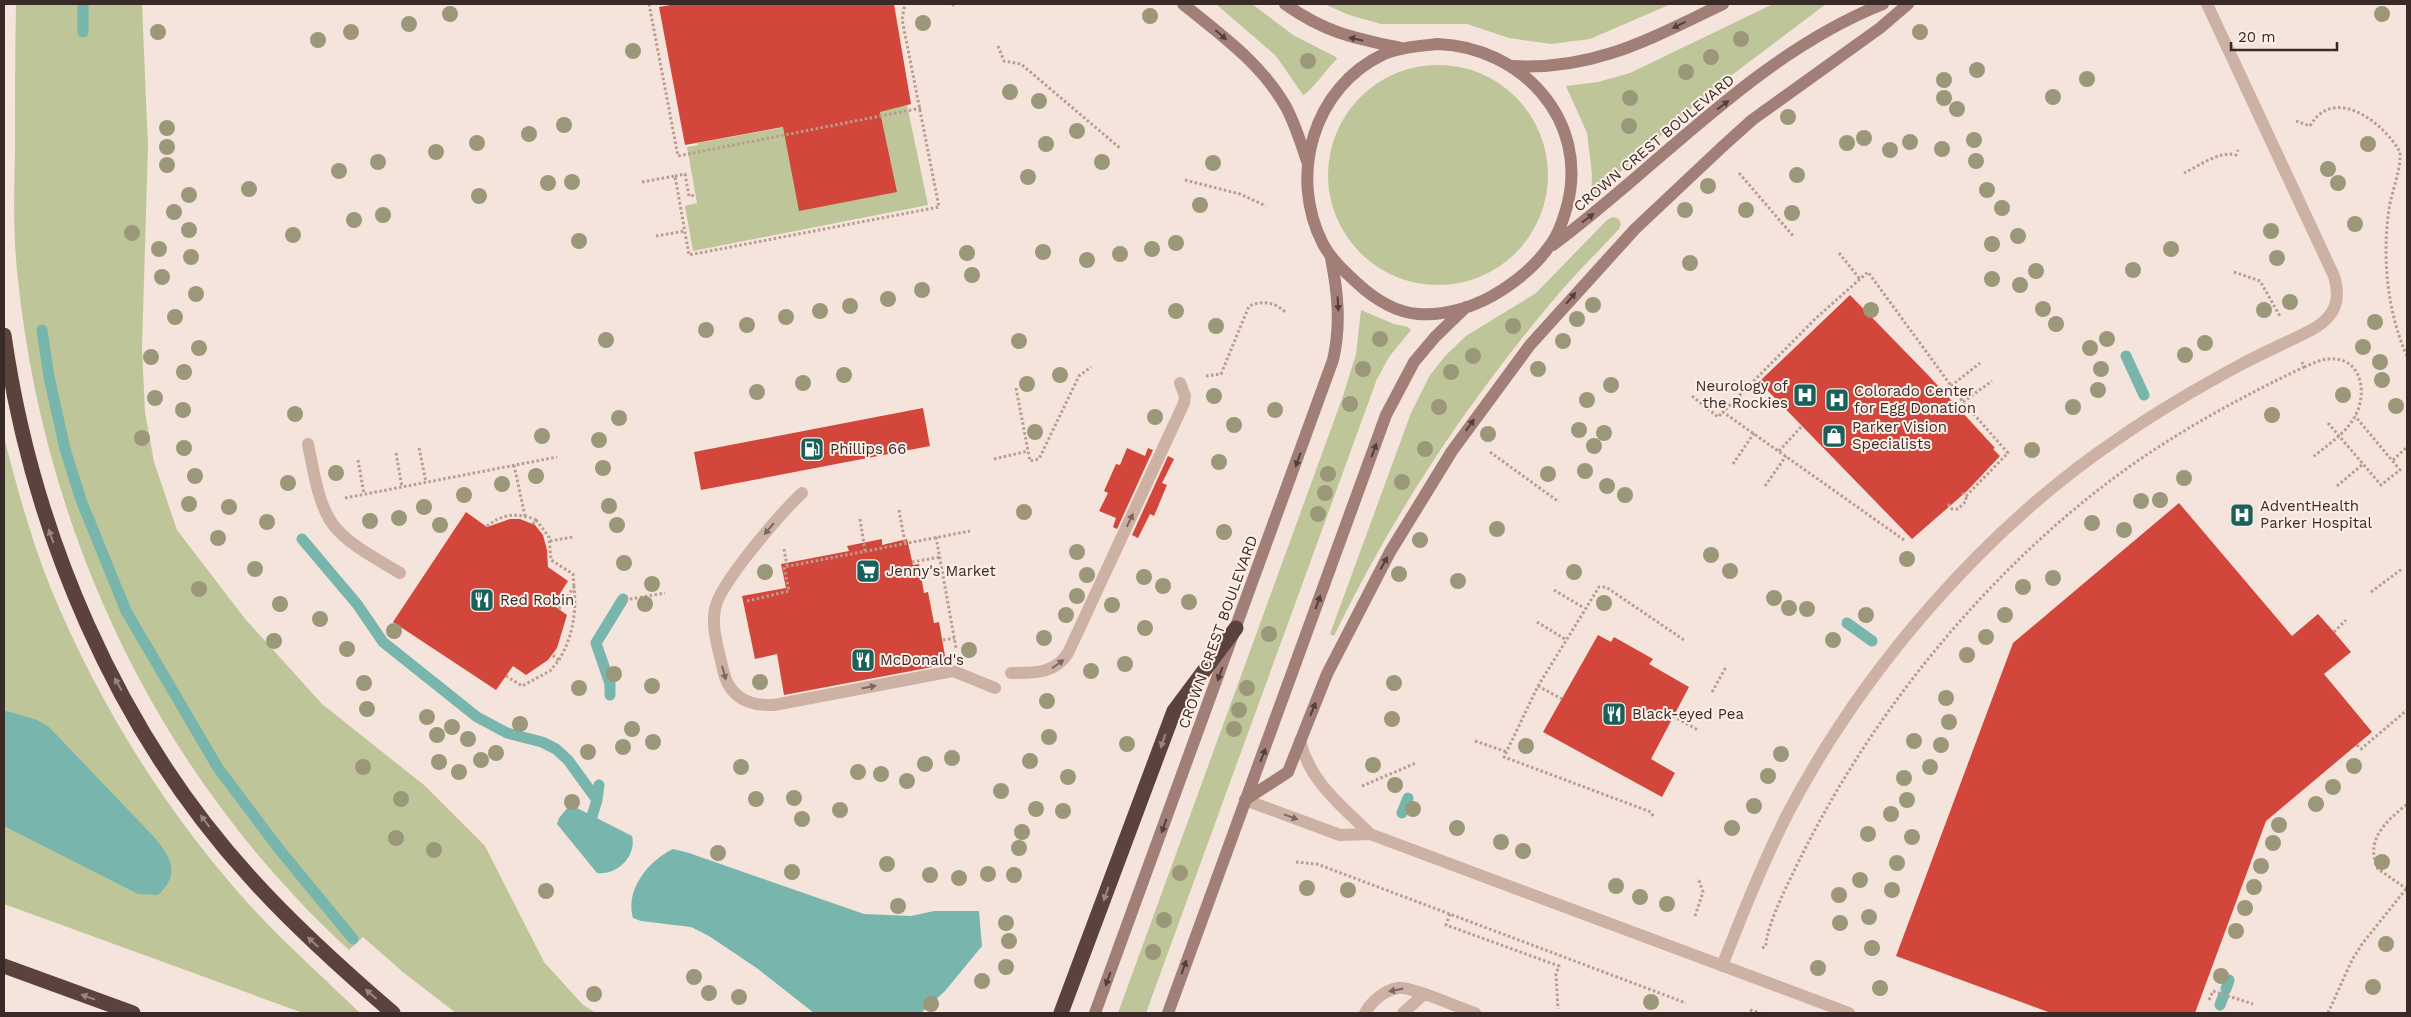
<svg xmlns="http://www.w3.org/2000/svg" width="2411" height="1017" font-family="'Work Sans',sans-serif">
  <rect width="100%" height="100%" fill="#f5e4db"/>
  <!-- green -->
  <path fill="#bec699" d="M 16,4 L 142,4 L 148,146 L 142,348 L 145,412 L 154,462 L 177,530 L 246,620 L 322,704 L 424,785 L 485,846 L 544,962 L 583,1005 L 596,1013 L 456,1013 L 404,973 L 363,937 L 349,950 C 156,773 42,529 17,270 C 13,231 14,190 15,150 C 15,101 15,53 16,4 Z
    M 1216,4 L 1252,4 L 1293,35 L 1336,57 L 1337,59 C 1328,67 1311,92 1303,95 L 1276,56 Z
    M 1324,4 L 1671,4 L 1590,39 L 1551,44 L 1509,38 L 1467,24 L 1381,24 L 1349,15 Z
    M 1773,4 L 1826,4 L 1712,90 L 1591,198 L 1592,174 L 1587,133 L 1566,86 L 1598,82 L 1630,73 Z
    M1328 175a110 110 0 1 1 220 0a110 110 0 1 1-220 0Z
    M 907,105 L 928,205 L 693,251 L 685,206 L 697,203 L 687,147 L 698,145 L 698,143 Z
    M 1613,217 L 1619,219 L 1621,224 L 1619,229 C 1596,254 1571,278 1550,304 C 1464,407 1392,516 1334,636 L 1330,634 L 1411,413 L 1430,375 L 1446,355 L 1466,336 L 1536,293 L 1607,220 Z
    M 1361,310 L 1394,324 L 1408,327 L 1411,330 L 1389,357 L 1377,379 L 1146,1013 L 1118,1013 L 1343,396 L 1356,354 Z
    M 4,437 C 17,488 31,539 51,589 C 100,707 170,819 257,913 C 290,948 326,980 360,1013 L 303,1013 L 4,904 Z"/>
  <!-- water -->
  <path fill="#77b5ad" d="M 7,711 L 37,720 L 49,727 L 155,838 C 172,859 180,874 158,895 L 138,894 L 4,826 L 4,712 Z
    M 569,806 L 575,807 L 632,836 C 637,856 617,876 597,873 L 557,824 L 559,818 Z
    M 673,849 L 689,853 L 864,914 L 911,916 L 934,911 L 979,911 L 982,946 L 945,991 L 921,1013 L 814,1013 L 758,969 L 709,936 L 691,927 L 641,921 L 633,918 C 625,890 648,861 673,849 Z"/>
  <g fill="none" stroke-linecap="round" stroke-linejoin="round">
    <!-- stream -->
    <path stroke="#77b5ad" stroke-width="11" d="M 83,32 L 83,4
      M 42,330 L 49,377 L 65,449 L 81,500 L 126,611 L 218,768 L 279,849 L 353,939
      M 2126,356 L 2144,395
      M 302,539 L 357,604 L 383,642 L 477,717 L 507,733 L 542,742 L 556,749 L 568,760 L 597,800
      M 1847,623 L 1872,641
      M 610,695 L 610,684 L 596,643 L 623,599
      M 1402,813 L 1408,798
      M 588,829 L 597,800 L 599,785
      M 2226,989 L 2229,980
      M 2220,1005 L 2223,997"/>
  </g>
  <!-- building -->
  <path fill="#d3463b" d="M 676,4 L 894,4 L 911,104 L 880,112 L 897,192 L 799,211 L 783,127 L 685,145 L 659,7 Z
    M 1850,295 L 1929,376 L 1995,448 L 1993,449 L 2000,456 L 1967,491 L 1912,539 L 1767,390 L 1769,387 L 1761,380 Z
    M 923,408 L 930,446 L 701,490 L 694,452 Z
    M 1127,448 L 1145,456 L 1148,448 L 1153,450 L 1117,529 L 1113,527 L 1116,518 L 1099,511 L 1108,493 L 1104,491 L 1116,464 L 1120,465 Z
    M 1168,456 L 1174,459 L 1162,483 L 1167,485 L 1154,516 L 1150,514 L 1138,538 L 1132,535 Z
    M 2179,503 L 2292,636 L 2318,614 L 2334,632 L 2351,652 L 2324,674 L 2372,732 L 2266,821 L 2195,1013 L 2051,1013 L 1896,956 L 2013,643 Z
    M 466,512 L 487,527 L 510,519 L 520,519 L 535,525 L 543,535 L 547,550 L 548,567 L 568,581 L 553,605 L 567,615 L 557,648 L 548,660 L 526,675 L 513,666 L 496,690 L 393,622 Z
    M 882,539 L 882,545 L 907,539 L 913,565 L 919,564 L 924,593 L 928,592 L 934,623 L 939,622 L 945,656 L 943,665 L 784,695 L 777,654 L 755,659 L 742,596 L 786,588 L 781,564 L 849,551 L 847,546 Z
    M 1598,635 L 1611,642 L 1614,637 L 1653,659 L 1649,664 L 1689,687 L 1651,759 L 1675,773 L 1662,797 L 1543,732 Z"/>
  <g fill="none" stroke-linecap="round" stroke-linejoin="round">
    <!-- path -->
    <path stroke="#ba9b8f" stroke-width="3" stroke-dasharray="2.5 2.5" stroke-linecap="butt" d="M 649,4 L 678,156 L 921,108
      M 952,4 L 955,6
      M 998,46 L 1004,61 L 1021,64 L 1121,149
      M 2296,121 L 2310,126 C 2334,84 2384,123 2400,152 C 2401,171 2392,190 2389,209 C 2382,256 2387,312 2407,356
      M 1739,173 L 1794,237
      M 2184,173 C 2199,166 2220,150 2236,155 L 2238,150
      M 675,176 L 685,174 L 689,196 L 696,195
      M 1185,180 L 1240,194 L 1266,206
      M 642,182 L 675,176 L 689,255 L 939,207 L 902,19 L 905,4
      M 656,236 L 685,231
      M 1839,253 L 1860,279
      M 2234,272 L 2260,281 L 2281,318
      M 2304,367 C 2312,364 2321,359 2329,359 C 2363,356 2368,396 2354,418 C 2345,434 2326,446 2313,457
      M 1206,376 L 1221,374 L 1249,306 C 1263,300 1275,302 1286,313
      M 1951,386 L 1980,363
      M 1016,388 L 1030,461 L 1039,459 L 1079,376 L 1091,367
      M 1692,396 L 1718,417 L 1723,412
      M 1963,402 L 1992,381
      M 1963,414 L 1968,408
      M 2328,423 L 2381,485 L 2400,470 L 2355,416
      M 419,448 L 426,482
      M 1779,451 L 1802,426
      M 1490,452 L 1559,502
      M 396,453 L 402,487
      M 994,459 L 1028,451
      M 358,460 L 364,494
      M 2393,460 L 2407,447
      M 1733,464 L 1754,433
      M 514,465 L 525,516
      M 1765,486 L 1786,456
      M 2337,486 L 2363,464
      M 345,498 L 557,457
      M 1948,504 L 1952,509 L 1958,509 L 1966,501 L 1966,496
      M 899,510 L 905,543
      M 860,519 L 865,551
      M 536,520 L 549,537 L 551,560 L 573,574 L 574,587
      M 487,526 C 502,514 518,512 536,520 L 533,524
      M 936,537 L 956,648
      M 1904,540 L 1723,412 L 1816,318 L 1868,272 L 1963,402 L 2008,453 L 1966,496 L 1961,492
      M 550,541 L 573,537
      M 784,549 L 787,566
      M 912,562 L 940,557
      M 1554,590 L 1584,608
      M 2371,592 L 2402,569
      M 625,600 L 665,593
      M 747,601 L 789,591 L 784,567 L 970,531
      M 559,609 L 574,587 C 577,613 572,638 559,660
      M 1537,622 L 1565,639
      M 2334,632 L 2346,620
      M 943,640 L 955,638
      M 506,676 L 522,686 L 550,671 L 559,660 L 552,655
      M 1538,686 L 1562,699
      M 1712,692 L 1726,667
      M 1673,716 L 1698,730
      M 1475,741 L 1507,752
      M 2357,745 L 2361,749 L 2407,710
      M 1362,786 L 1416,763
      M 1653,816 L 1651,812 L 1504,757 L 1538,686 L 1599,587 L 1606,587 L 1684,640
      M 1296,862 L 1317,864 L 1686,1003
      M 2407,889 L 2378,869 C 2364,839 2387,821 2407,804
      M 1450,914 L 1446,925 L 1559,966 L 1556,974 L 1558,1009
      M 1695,916 L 1703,892 L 1698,878
      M 1762,948 L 1766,946 C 1765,926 1797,865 1807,845 C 1887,688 2021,532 2171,439 C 2214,412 2258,389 2304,367 L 2302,362
      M 2209,1000 L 2213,991 L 2253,1004
      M 1750,1010 L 1760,1013
      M 2328,1013 L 2352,960 L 2362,944 L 2406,889"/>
    <!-- lane -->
    <path stroke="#ceb1a5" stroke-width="12" d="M 308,444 C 324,527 326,530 400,573
      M 802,493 C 781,513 719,584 715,609 C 711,629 719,650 723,670 C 729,697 748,706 774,705 L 953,671 L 995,688
      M 1011,673 C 1034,673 1055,674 1068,653 L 1184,403 L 1185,396 L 1180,383
      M 1365,1013 C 1371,1002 1384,990 1398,988 C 1411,986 1459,1008 1475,1013
      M 1403,1013 L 1423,995"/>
    <!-- street -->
    <path stroke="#ceb1a5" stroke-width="12" d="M 1300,741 C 1310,782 1341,805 1370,834
      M 1245,800 L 1340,835 L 1370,834 L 1849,1013
      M 1722,966 C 1742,915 1763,862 1788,813 C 1864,668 1986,527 2122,436 C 2161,409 2201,386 2242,364 C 2266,351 2291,341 2315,328 C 2336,315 2341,299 2334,276 L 2207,4"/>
    <!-- secondary -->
    <path stroke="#a27f76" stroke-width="12" d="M 1183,4 C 1220,34 1262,64 1286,107 C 1295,124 1301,143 1307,161
      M 1285,4 C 1326,33 1354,38 1401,48
      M 1438,44 C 1521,47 1590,120 1567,206 C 1563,221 1558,236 1548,248 C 1536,265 1519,279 1502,290 C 1478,306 1447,316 1418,314 C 1394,312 1373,298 1356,282 C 1344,271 1331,259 1323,244 C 1288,176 1313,87 1384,54 C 1401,47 1420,46 1438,44 Z
      M 1512,66 C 1595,71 1651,38 1723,4
      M 1553,245 C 1662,164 1755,55 1883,4
      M 1245,800 L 1288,772 L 1327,674 L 1390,552 L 1452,451 L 1530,345 L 1635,229 L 1721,148 L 1752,120 L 1880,28 L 1908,4
      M 1095,1013 L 1333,360 C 1341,326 1338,293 1331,258
      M 1168,1013 L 1386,415 L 1414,362 L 1435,337 L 1466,307"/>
    <!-- highway -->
    <path stroke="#5b423d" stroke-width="15" d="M 4,335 C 32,531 116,730 250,877 C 294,926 343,970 393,1013
      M 4,966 L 133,1013
      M 1061,1013 L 1174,711 L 1236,628"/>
  </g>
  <!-- trees -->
  <g fill="#9a9879">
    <circle cx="450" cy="14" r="8"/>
    <circle cx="2382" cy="14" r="8"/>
    <circle cx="1150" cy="16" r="8"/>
    <circle cx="923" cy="23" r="8"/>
    <circle cx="409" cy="24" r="8"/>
    <circle cx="158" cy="32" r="8"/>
    <circle cx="351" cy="32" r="8"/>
    <circle cx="1920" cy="32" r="8"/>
    <circle cx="1741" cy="39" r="8"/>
    <circle cx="318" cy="40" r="8"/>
    <circle cx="633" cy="51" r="8"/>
    <circle cx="1711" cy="57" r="8"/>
    <circle cx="1308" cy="61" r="8"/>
    <circle cx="1977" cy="70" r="8"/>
    <circle cx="1686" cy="72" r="8"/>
    <circle cx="2087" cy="79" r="8"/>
    <circle cx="1944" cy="80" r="8"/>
    <circle cx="1010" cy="92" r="8"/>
    <circle cx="2053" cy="97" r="8"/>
    <circle cx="1630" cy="98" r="8"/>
    <circle cx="1944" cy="98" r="8"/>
    <circle cx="1039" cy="101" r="8"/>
    <circle cx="1957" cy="109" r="8"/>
    <circle cx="1788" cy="117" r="8"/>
    <circle cx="564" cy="125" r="8"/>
    <circle cx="1629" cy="126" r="8"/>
    <circle cx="167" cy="128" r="8"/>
    <circle cx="1077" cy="131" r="8"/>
    <circle cx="529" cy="134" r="8"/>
    <circle cx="1864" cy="138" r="8"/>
    <circle cx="1974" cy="140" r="8"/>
    <circle cx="1910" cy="142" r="8"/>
    <circle cx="477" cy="143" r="8"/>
    <circle cx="1847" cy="143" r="8"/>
    <circle cx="1046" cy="144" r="8"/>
    <circle cx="2368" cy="144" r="8"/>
    <circle cx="167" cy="147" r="8"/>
    <circle cx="1942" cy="149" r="8"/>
    <circle cx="1890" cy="150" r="8"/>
    <circle cx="436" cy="152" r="8"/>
    <circle cx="1976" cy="161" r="8"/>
    <circle cx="378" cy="162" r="8"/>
    <circle cx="1102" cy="162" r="8"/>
    <circle cx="1213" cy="163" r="8"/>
    <circle cx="167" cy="165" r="8"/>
    <circle cx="2328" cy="169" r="8"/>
    <circle cx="339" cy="171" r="8"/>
    <circle cx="1797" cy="175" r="8"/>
    <circle cx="1028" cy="177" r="8"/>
    <circle cx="572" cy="182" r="8"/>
    <circle cx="548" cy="183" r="8"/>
    <circle cx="2338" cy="183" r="8"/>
    <circle cx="1708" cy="186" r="8"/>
    <circle cx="249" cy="189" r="8"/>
    <circle cx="1987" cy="190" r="8"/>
    <circle cx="189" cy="195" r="8"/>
    <circle cx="479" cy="196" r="8"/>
    <circle cx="1200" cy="205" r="8"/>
    <circle cx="2002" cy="208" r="8"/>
    <circle cx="1685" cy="210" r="8"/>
    <circle cx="1746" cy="210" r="8"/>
    <circle cx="174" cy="212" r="8"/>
    <circle cx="1792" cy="213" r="8"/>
    <circle cx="383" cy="215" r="8"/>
    <circle cx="354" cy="220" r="8"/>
    <circle cx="2355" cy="224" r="8"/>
    <circle cx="189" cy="230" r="8"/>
    <circle cx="2271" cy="231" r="8"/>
    <circle cx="132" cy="233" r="8"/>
    <circle cx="293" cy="235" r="8"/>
    <circle cx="2018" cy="236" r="8"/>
    <circle cx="579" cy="241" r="8"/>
    <circle cx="1176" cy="243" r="8"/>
    <circle cx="1992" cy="244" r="8"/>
    <circle cx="159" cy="249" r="8"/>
    <circle cx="1152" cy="249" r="8"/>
    <circle cx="2171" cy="249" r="8"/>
    <circle cx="1043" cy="252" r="8"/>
    <circle cx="967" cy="253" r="8"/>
    <circle cx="1120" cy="254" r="8"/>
    <circle cx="191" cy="257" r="8"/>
    <circle cx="2277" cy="258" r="8"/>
    <circle cx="1087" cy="260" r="8"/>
    <circle cx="1690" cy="263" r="8"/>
    <circle cx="2133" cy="270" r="8"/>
    <circle cx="2036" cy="271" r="8"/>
    <circle cx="972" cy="275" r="8"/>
    <circle cx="162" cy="277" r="8"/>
    <circle cx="1992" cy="279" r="8"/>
    <circle cx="2020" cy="285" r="8"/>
    <circle cx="922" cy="290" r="8"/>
    <circle cx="196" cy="294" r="8"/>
    <circle cx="888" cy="299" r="8"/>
    <circle cx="2290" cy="302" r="8"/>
    <circle cx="1593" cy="305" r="8"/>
    <circle cx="850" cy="306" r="8"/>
    <circle cx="2043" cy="309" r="8"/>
    <circle cx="1871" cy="310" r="8"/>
    <circle cx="2264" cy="310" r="8"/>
    <circle cx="820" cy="311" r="8"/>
    <circle cx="1176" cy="311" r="8"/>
    <circle cx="175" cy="317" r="8"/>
    <circle cx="786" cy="317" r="8"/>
    <circle cx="1577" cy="319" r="8"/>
    <circle cx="2375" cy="322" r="8"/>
    <circle cx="2056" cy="324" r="8"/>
    <circle cx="747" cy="325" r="8"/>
    <circle cx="1216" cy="326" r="8"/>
    <circle cx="1513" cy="326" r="8"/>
    <circle cx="706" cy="330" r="8"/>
    <circle cx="1380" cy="339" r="8"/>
    <circle cx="2107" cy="339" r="8"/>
    <circle cx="606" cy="340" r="8"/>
    <circle cx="1019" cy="341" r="8"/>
    <circle cx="1563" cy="341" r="8"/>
    <circle cx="2205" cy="343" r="8"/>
    <circle cx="2363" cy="347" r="8"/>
    <circle cx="199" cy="348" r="8"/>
    <circle cx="2090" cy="348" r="8"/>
    <circle cx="2185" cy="355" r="8"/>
    <circle cx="1473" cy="356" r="8"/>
    <circle cx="151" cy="357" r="8"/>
    <circle cx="2380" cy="362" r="8"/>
    <circle cx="1363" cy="369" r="8"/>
    <circle cx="1538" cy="369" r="8"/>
    <circle cx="2101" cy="369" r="8"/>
    <circle cx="184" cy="372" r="8"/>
    <circle cx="1451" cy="372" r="8"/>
    <circle cx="844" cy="375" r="8"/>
    <circle cx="1060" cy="375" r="8"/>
    <circle cx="2382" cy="380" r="8"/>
    <circle cx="803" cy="383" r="8"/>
    <circle cx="1027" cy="384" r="8"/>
    <circle cx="1611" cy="385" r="8"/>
    <circle cx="2098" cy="390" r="8"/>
    <circle cx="757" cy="392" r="8"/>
    <circle cx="2343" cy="395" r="8"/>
    <circle cx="1214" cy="396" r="8"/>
    <circle cx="155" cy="398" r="8"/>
    <circle cx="1587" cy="400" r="8"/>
    <circle cx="1350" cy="404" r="8"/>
    <circle cx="2396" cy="406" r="8"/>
    <circle cx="1439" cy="407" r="8"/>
    <circle cx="2073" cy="407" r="8"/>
    <circle cx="183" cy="410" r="8"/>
    <circle cx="1275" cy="410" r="8"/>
    <circle cx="295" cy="414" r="8"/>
    <circle cx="2272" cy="415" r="8"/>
    <circle cx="1155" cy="417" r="8"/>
    <circle cx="619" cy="418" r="8"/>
    <circle cx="1234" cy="425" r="8"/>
    <circle cx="1579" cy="430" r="8"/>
    <circle cx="1035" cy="432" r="8"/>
    <circle cx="1604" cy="433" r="8"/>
    <circle cx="1488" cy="434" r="8"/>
    <circle cx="542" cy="436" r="8"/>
    <circle cx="142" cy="438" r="8"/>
    <circle cx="599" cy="440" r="8"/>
    <circle cx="1594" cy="446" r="8"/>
    <circle cx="184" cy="448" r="8"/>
    <circle cx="1425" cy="449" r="8"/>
    <circle cx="2032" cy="450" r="8"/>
    <circle cx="1219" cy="462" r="8"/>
    <circle cx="603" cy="468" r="8"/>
    <circle cx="1585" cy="471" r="8"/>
    <circle cx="336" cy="473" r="8"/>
    <circle cx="1328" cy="474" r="8"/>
    <circle cx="1548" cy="474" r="8"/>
    <circle cx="195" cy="476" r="8"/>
    <circle cx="536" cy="476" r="8"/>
    <circle cx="2184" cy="478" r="8"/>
    <circle cx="1402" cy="482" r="8"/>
    <circle cx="288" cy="483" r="8"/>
    <circle cx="502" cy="484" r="8"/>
    <circle cx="1607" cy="486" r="8"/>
    <circle cx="1325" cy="493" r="8"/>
    <circle cx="464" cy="495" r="8"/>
    <circle cx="1625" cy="495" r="8"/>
    <circle cx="2160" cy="500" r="8"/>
    <circle cx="2141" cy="501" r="8"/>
    <circle cx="189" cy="504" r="8"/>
    <circle cx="609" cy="506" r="8"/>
    <circle cx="229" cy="507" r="8"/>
    <circle cx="424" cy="507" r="8"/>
    <circle cx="1024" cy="512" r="8"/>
    <circle cx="1318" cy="514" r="8"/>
    <circle cx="399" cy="518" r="8"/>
    <circle cx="370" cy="521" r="8"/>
    <circle cx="267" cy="522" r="8"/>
    <circle cx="2092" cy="523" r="8"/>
    <circle cx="440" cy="525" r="8"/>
    <circle cx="617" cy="525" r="8"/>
    <circle cx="1497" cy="529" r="8"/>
    <circle cx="2124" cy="530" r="8"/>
    <circle cx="1224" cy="532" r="8"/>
    <circle cx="218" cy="538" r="8"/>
    <circle cx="1420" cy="540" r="8"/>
    <circle cx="1077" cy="552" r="8"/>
    <circle cx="1711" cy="555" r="8"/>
    <circle cx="1907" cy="559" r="8"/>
    <circle cx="624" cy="563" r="8"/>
    <circle cx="255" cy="569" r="8"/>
    <circle cx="1730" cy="571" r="8"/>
    <circle cx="765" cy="572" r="8"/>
    <circle cx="1574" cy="572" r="8"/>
    <circle cx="1399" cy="574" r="8"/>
    <circle cx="1087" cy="575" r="8"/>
    <circle cx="1144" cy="577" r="8"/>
    <circle cx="2053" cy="578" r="8"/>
    <circle cx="1458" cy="581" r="8"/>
    <circle cx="652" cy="584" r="8"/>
    <circle cx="1163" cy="586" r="8"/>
    <circle cx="2023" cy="587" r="8"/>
    <circle cx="199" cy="589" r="8"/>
    <circle cx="1077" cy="596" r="8"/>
    <circle cx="1774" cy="598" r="8"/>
    <circle cx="1189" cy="602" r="8"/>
    <circle cx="1604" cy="603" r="8"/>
    <circle cx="280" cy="604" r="8"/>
    <circle cx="645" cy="604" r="8"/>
    <circle cx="1112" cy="605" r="8"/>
    <circle cx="1789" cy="608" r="8"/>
    <circle cx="1807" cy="609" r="8"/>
    <circle cx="1066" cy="615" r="8"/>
    <circle cx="1866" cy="615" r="8"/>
    <circle cx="2005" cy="615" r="8"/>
    <circle cx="320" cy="619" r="8"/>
    <circle cx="1145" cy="628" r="8"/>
    <circle cx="394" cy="631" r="8"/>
    <circle cx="1269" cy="634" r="8"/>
    <circle cx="1986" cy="637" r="8"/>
    <circle cx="1044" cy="638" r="8"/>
    <circle cx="1833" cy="640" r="8"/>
    <circle cx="274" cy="641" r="8"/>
    <circle cx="347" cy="649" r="8"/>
    <circle cx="969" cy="650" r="8"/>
    <circle cx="1967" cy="655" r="8"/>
    <circle cx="1125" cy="664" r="8"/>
    <circle cx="1091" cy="671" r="8"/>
    <circle cx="614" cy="674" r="8"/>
    <circle cx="760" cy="682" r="8"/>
    <circle cx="364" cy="683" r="8"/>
    <circle cx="1394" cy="683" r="8"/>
    <circle cx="652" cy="686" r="8"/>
    <circle cx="579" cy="688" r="8"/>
    <circle cx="1247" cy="688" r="8"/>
    <circle cx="1946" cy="698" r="8"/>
    <circle cx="1047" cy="701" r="8"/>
    <circle cx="367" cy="709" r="8"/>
    <circle cx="1239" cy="710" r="8"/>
    <circle cx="427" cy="717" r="8"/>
    <circle cx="1392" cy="719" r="8"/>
    <circle cx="1949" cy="722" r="8"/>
    <circle cx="520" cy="724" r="8"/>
    <circle cx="452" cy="727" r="8"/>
    <circle cx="632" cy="729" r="8"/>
    <circle cx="1234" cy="729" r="8"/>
    <circle cx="437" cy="735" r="8"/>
    <circle cx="1049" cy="737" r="8"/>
    <circle cx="468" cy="739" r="8"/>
    <circle cx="1914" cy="741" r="8"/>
    <circle cx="653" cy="742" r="8"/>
    <circle cx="1127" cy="744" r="8"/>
    <circle cx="1941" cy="745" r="8"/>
    <circle cx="1526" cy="746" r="8"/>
    <circle cx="623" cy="747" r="8"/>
    <circle cx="588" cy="752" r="8"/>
    <circle cx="496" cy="753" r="8"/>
    <circle cx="1781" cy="754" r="8"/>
    <circle cx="952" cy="758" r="8"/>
    <circle cx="481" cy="760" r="8"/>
    <circle cx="1030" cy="761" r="8"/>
    <circle cx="439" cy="762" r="8"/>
    <circle cx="925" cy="764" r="8"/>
    <circle cx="1373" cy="765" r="8"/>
    <circle cx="2354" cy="766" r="8"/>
    <circle cx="363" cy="767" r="8"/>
    <circle cx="741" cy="767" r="8"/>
    <circle cx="1930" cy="767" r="8"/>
    <circle cx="459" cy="772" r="8"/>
    <circle cx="858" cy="772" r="8"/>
    <circle cx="881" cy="774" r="8"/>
    <circle cx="1768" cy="776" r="8"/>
    <circle cx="1068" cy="777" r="8"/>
    <circle cx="1904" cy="778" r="8"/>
    <circle cx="907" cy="781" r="8"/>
    <circle cx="1395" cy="785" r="8"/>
    <circle cx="2333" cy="787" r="8"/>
    <circle cx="1001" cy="791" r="8"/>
    <circle cx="794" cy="798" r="8"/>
    <circle cx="401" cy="799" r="8"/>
    <circle cx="756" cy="799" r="8"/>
    <circle cx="1907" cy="800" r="8"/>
    <circle cx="572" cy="802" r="8"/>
    <circle cx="2316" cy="804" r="8"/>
    <circle cx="1754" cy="806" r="8"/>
    <circle cx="1036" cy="809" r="8"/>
    <circle cx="1413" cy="809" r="8"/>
    <circle cx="840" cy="810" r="8"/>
    <circle cx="1063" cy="811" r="8"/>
    <circle cx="1891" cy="814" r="8"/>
    <circle cx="802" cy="819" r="8"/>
    <circle cx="2279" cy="825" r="8"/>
    <circle cx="1457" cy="828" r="8"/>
    <circle cx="1732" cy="828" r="8"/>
    <circle cx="1022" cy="832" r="8"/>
    <circle cx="1868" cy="834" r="8"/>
    <circle cx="1912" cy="837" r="8"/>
    <circle cx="396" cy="838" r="8"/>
    <circle cx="1501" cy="842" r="8"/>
    <circle cx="2273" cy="843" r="8"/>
    <circle cx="1019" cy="848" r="8"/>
    <circle cx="434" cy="850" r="8"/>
    <circle cx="1523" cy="851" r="8"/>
    <circle cx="718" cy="853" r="8"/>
    <circle cx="2382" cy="862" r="8"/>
    <circle cx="1897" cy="863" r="8"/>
    <circle cx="887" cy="864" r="8"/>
    <circle cx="2261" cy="866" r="8"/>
    <circle cx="792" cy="872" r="8"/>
    <circle cx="1180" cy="873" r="8"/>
    <circle cx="988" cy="874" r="8"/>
    <circle cx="930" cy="875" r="8"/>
    <circle cx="1014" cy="875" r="8"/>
    <circle cx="959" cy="878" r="8"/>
    <circle cx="1860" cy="880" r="8"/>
    <circle cx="1616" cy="886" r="8"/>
    <circle cx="2254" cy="887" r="8"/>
    <circle cx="1307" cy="888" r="8"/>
    <circle cx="1348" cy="890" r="8"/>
    <circle cx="1892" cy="890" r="8"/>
    <circle cx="546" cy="891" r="8"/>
    <circle cx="1839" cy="895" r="8"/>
    <circle cx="1640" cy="897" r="8"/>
    <circle cx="1667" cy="904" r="8"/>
    <circle cx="898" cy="906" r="8"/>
    <circle cx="2245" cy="908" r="8"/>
    <circle cx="1869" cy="917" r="8"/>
    <circle cx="1164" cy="920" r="8"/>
    <circle cx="1006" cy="923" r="8"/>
    <circle cx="1840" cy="923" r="8"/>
    <circle cx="2236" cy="931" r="8"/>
    <circle cx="1009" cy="941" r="8"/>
    <circle cx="2386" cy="944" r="8"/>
    <circle cx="1872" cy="948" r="8"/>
    <circle cx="1153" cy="952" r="8"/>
    <circle cx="1006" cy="967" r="8"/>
    <circle cx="1818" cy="968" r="8"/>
    <circle cx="2221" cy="976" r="8"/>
    <circle cx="694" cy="977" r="8"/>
    <circle cx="982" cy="981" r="8"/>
    <circle cx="2373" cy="987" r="8"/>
    <circle cx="1880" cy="988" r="8"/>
    <circle cx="709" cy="993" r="8"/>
    <circle cx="594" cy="994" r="8"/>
    <circle cx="739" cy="997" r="8"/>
    <circle cx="1651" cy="1002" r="8"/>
    <circle cx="931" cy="1004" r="8"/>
  </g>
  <!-- one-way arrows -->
  <defs><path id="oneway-solid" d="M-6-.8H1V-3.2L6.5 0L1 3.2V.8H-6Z" transform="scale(1.25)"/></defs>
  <g fill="#533f3b">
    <use href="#oneway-solid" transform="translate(1679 25) rotate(154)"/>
    <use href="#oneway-solid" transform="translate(1221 35) rotate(41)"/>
    <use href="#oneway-solid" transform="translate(1356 39) rotate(-167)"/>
    <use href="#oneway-solid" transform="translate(1723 105) rotate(-37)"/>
    <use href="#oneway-solid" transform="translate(1588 218) rotate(-37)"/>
    <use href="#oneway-solid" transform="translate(1571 298) rotate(-50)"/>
    <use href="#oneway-solid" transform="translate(1338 304) rotate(87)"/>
    <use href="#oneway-solid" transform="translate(1470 425) rotate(-55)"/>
    <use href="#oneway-solid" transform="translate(1374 450) rotate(-70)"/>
    <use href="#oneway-solid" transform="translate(1298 460) rotate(110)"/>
    <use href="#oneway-solid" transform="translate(1384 563) rotate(-61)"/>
    <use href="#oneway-solid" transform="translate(1318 602) rotate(-70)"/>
    <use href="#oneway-solid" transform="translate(1220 674) rotate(110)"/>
    <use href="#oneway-solid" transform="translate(1313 709) rotate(-68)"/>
    <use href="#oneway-solid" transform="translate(1263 755) rotate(-69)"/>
    <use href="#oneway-solid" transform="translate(1164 826) rotate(110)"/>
    <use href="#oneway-solid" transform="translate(1184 967) rotate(-70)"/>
    <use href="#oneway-solid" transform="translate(1108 979) rotate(110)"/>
  </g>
  <g fill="#7c6760">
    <use href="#oneway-solid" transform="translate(1130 520) rotate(-65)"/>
    <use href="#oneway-solid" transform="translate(769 529) rotate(130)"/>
    <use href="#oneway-solid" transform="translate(1058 664) rotate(-36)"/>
    <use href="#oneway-solid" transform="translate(724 673) rotate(75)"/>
    <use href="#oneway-solid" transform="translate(869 687) rotate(-11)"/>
    <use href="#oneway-solid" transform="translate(1291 817) rotate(20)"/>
    <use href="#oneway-solid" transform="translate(1396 990) rotate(168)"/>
  </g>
  <g fill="#9b8781">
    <use href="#oneway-solid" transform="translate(51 536) rotate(-110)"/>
    <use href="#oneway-solid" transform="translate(118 684) rotate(-119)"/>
    <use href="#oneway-solid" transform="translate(1163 741) rotate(110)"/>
    <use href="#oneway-solid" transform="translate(205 821) rotate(-127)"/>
    <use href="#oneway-solid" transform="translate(1106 894) rotate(110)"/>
    <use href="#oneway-solid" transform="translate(313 942) rotate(-137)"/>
    <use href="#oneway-solid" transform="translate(371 994) rotate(-139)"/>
    <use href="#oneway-solid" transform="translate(88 997) rotate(-160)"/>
  </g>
  <!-- icons -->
  <defs>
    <g id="hospital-square" transform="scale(1.25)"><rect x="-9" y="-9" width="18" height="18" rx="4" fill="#186059" stroke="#fcefe8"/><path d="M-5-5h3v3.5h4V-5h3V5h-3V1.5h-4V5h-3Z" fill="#fff"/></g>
    <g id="shop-square" transform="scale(1.25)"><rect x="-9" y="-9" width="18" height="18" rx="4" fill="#186059" stroke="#fcefe8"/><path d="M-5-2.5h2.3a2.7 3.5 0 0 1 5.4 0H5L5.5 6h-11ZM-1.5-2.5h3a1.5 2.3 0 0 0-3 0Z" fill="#fff"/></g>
    <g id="fuel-square" transform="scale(1.25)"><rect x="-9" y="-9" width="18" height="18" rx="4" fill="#186059" stroke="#fcefe8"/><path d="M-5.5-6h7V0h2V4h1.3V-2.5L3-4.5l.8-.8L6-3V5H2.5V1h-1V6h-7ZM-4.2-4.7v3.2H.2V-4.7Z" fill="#fff"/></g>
    <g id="supermarket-square" transform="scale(1.25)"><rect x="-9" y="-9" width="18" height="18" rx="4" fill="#186059" stroke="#fcefe8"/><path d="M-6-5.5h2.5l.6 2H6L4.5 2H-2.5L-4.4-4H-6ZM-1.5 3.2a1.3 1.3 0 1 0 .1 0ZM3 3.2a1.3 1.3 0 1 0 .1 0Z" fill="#fff"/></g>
    <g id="restaurant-square" transform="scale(1.25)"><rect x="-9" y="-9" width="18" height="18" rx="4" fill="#186059" stroke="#fcefe8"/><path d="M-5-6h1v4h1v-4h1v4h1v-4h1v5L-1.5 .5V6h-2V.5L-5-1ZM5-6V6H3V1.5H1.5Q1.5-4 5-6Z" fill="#fff"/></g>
  </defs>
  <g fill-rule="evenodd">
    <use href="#hospital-square" x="1805" y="395"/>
    <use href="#hospital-square" x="1837" y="400"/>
    <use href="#shop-square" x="1834" y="436"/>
    <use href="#fuel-square" x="812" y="449"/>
    <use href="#hospital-square" x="2242" y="515"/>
    <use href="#supermarket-square" x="868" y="571"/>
    <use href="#restaurant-square" x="482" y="600"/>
    <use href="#restaurant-square" x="863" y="660"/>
    <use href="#restaurant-square" x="1614" y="714"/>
  </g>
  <g text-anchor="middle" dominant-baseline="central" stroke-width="4" stroke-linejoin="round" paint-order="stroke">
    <!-- street labels -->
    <g font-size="15" fill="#392a27" stroke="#fcefe8">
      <text transform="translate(1654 143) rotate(-40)">CROWN CREST BOULEVARD</text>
      <text transform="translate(1218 632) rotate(-70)">CROWN CREST BOULEVARD</text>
    </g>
    <!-- poi labels -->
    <g font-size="15" fill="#392a27" stroke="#fcefe8" text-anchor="start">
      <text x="1788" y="386" text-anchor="end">Neurology of<tspan x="1788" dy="17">the Rockies</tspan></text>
      <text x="1854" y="391">Colorado Center<tspan x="1854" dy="17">for Egg Donation</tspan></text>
      <text x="1852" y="427">Parker Vision<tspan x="1852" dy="17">Specialists</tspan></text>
      <text x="830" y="449">Phillips 66</text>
      <text x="2260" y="506">AdventHealth<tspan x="2260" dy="17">Parker Hospital</tspan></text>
      <text x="886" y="571">Jenny's Market</text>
      <text x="500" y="600">Red Robin</text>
      <text x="880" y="660">McDonald's</text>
      <text x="1632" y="714">Black-eyed Pea</text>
    </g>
  </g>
  <!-- border -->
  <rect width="2411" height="1017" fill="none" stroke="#392a27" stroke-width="10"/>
  <!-- scale -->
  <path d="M2231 42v8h106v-8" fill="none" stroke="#392a27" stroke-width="2.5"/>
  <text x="2238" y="42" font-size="15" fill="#392a27" stroke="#fcefe8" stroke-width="4" paint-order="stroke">20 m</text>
</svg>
